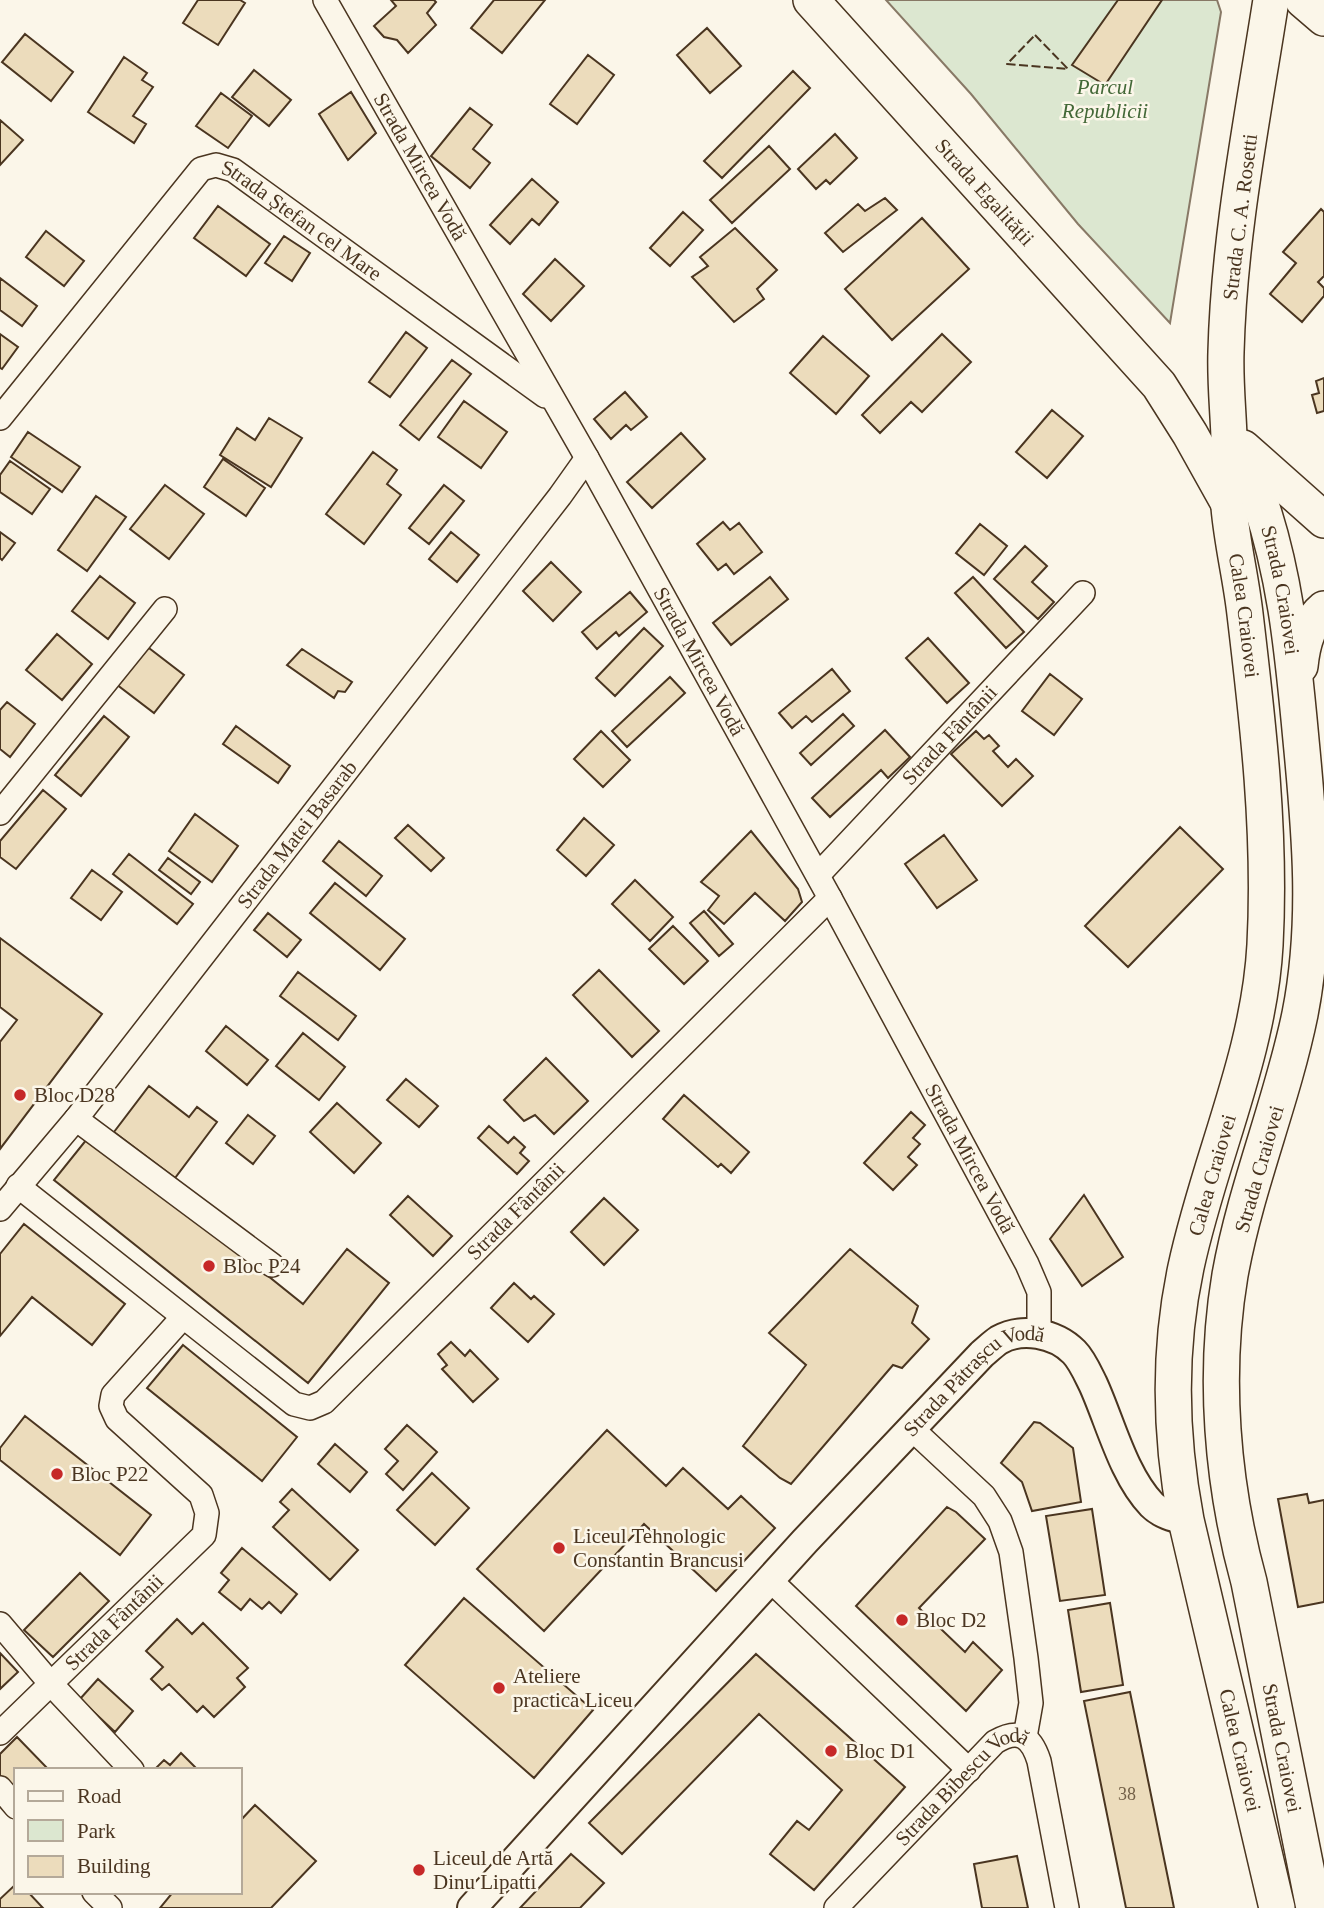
<svg xmlns="http://www.w3.org/2000/svg" width="1324" height="1908" font-family="Georgia,serif">
  <rect width="100%" height="100%" fill="#fbf6e9"/>
  <!-- green -->
  <path fill="#dce7d0" stroke="#887966" stroke-width="2" d="M 886,0 L 1217,0 L 1221,12 L 1170,323 L 1078,224 L 971,94 Z"/>
  <!-- building -->
  <path fill="#ecdcbc" stroke="#4a3520" stroke-width="2" d="M 198,0 L 240,0 L 245,3 L 218,45 L 183,23 Z
    M 391,0 L 434,0 L 436,2 L 427,13 L 436,25 L 408,53 L 397,40 L 384,37 L 374,26 L 396,6 Z
    M 494,0 L 545,0 L 502,53 L 471,28 Z
    M 1118,0 L 1162,0 L 1105,85 L 1072,65 Z
    M 707,28 L 741,66 L 710,93 L 677,55 Z
    M 25,34 L 73,72 L 51,101 L 2,62 Z
    M 588,55 L 614,75 L 577,124 L 550,104 Z
    M 124,57 L 147,73 L 142,80 L 153,87 L 133,116 L 146,124 L 134,143 L 88,112 Z
    M 254,70 L 291,100 L 269,126 L 232,97 Z
    M 793,71 L 810,88 L 722,178 L 704,161 Z
    M 351,92 L 376,133 L 348,160 L 319,114 Z
    M 221,93 L 252,116 L 228,148 L 196,126 Z
    M 470,108 L 492,125 L 473,149 L 490,163 L 470,188 L 431,156 Z
    M 0,120 L 23,140 L 0,165 Z
    M 835,134 L 857,158 L 830,184 L 826,180 L 816,189 L 798,169 Z
    M 769,146 L 790,169 L 732,223 L 710,200 Z
    M 532,179 L 558,202 L 539,225 L 532,219 L 510,244 L 490,225 Z
    M 885,198 L 897,210 L 843,252 L 825,233 L 858,204 L 865,211 Z
    M 218,206 L 270,244 L 246,276 L 194,238 Z
    M 1321,209 L 1324,212 L 1324,276 L 1318,282 L 1324,288 L 1324,296 L 1302,322 L 1270,294 L 1296,263 L 1283,252 Z
    M 683,212 L 703,230 L 670,266 L 650,248 Z
    M 922,218 L 969,269 L 892,340 L 845,289 Z
    M 735,228 L 777,270 L 757,289 L 764,299 L 734,322 L 692,277 L 708,266 L 700,257 Z
    M 46,231 L 84,261 L 64,286 L 26,257 Z
    M 284,236 L 310,253 L 292,281 L 265,263 Z
    M 555,259 L 584,286 L 551,321 L 523,294 Z
    M 0,278 L 37,306 L 22,326 L 0,310 Z
    M 406,332 L 427,348 L 390,397 L 369,382 Z
    M 0,334 L 18,347 L 2,369 L 0,368 Z
    M 942,334 L 971,362 L 922,412 L 911,402 L 880,433 L 862,415 Z
    M 823,336 L 869,376 L 836,414 L 790,373 Z
    M 452,360 L 471,374 L 419,440 L 400,425 Z
    M 1324,378 L 1324,411 L 1317,413 L 1312,395 L 1319,393 L 1316,381 Z
    M 625,392 L 647,417 L 631,430 L 626,425 L 611,439 L 594,419 Z
    M 464,401 L 507,432 L 481,468 L 438,437 Z
    M 1052,410 L 1083,436 L 1047,478 L 1016,452 Z
    M 269,418 L 302,438 L 271,487 L 220,455 L 237,428 L 255,440 Z
    M 28,432 L 80,467 L 62,492 L 11,457 Z
    M 681,433 L 705,459 L 652,508 L 627,482 Z
    M 373,452 L 397,470 L 387,484 L 401,495 L 364,544 L 326,514 Z
    M 223,459 L 265,488 L 246,516 L 204,487 Z
    M 10,461 L 50,489 L 32,514 L 0,492 L 0,475 Z
    M 165,485 L 204,514 L 169,559 L 130,529 Z
    M 444,485 L 464,501 L 429,544 L 409,528 Z
    M 96,496 L 126,517 L 87,571 L 58,550 Z
    M 723,522 L 730,530 L 739,523 L 762,552 L 734,574 L 726,564 L 718,570 L 697,544 Z
    M 980,524 L 1007,546 L 984,575 L 956,553 Z
    M 0,532 L 15,543 L 2,560 L 0,558 Z
    M 451,532 L 479,555 L 457,582 L 429,559 Z
    M 1025,546 L 1047,566 L 1032,582 L 1054,602 L 1038,619 L 994,579 Z
    M 551,562 L 581,592 L 553,621 L 523,591 Z
    M 100,576 L 135,603 L 108,639 L 72,611 Z
    M 770,577 L 788,599 L 731,645 L 713,623 Z
    M 973,577 L 1024,632 L 1006,648 L 955,593 Z
    M 630,592 L 647,612 L 619,636 L 616,632 L 597,649 L 582,632 Z
    M 644,628 L 663,646 L 615,696 L 596,678 Z
    M 57,634 L 92,664 L 62,700 L 26,670 Z
    M 928,638 L 969,683 L 947,703 L 906,658 Z
    M 145,645 L 184,675 L 154,713 L 116,684 Z
    M 302,649 L 352,682 L 345,692 L 338,691 L 334,698 L 287,665 Z
    M 832,669 L 850,691 L 812,722 L 806,716 L 792,728 L 779,713 Z
    M 1050,674 L 1082,699 L 1054,735 L 1022,711 Z
    M 670,677 L 685,693 L 627,747 L 612,731 Z
    M 7,702 L 35,724 L 10,757 L 0,749 L 0,710 Z
    M 843,714 L 854,726 L 811,765 L 800,753 Z
    M 104,716 L 129,737 L 81,796 L 55,775 Z
    M 236,726 L 290,766 L 278,783 L 223,744 Z
    M 885,730 L 910,757 L 888,778 L 881,770 L 830,817 L 812,798 Z
    M 601,731 L 630,760 L 603,787 L 574,759 Z
    M 976,731 L 984,739 L 989,735 L 999,746 L 993,751 L 1008,767 L 1016,759 L 1033,776 L 1002,806 L 951,754 Z
    M 43,790 L 66,809 L 16,869 L 0,857 L 0,841 Z
    M 195,814 L 238,846 L 212,882 L 169,851 Z
    M 584,818 L 614,845 L 586,876 L 557,850 Z
    M 408,825 L 444,858 L 431,871 L 395,838 Z
    M 1180,827 L 1223,869 L 1128,967 L 1085,926 Z
    M 751,831 L 798,889 L 802,902 L 785,921 L 755,893 L 724,924 L 708,910 L 719,896 L 701,882 Z
    M 944,835 L 977,880 L 937,908 L 905,864 Z
    M 339,841 L 382,876 L 366,896 L 323,861 Z
    M 129,854 L 193,904 L 177,924 L 113,874 Z
    M 168,858 L 200,882 L 191,894 L 159,870 Z
    M 92,870 L 122,892 L 101,920 L 71,898 Z
    M 635,880 L 673,917 L 650,941 L 612,904 Z
    M 335,883 L 405,939 L 380,970 L 310,913 Z
    M 704,911 L 733,944 L 719,956 L 690,923 Z
    M 268,913 L 301,940 L 287,957 L 254,930 Z
    M 673,926 L 708,961 L 684,984 L 649,949 Z
    M 0,938 L 102,1014 L 0,1149 L 0,1042 L 17,1020 L 0,1007 Z
    M 599,970 L 659,1031 L 632,1057 L 573,995 Z
    M 298,972 L 356,1016 L 338,1040 L 280,996 Z
    M 226,1026 L 268,1060 L 247,1085 L 206,1051 Z
    M 303,1033 L 345,1067 L 319,1100 L 276,1066 Z
    M 546,1058 L 588,1101 L 554,1134 L 535,1115 L 524,1121 L 504,1100 Z
    M 406,1079 L 438,1106 L 419,1127 L 387,1100 Z
    M 149,1086 L 189,1117 L 197,1107 L 217,1122 L 175,1178 L 114,1132 Z
    M 684,1095 L 749,1152 L 731,1173 L 721,1164 L 718,1167 L 663,1119 Z
    M 337,1103 L 381,1143 L 354,1173 L 310,1132 Z
    M 911,1112 L 925,1125 L 913,1138 L 920,1144 L 908,1157 L 917,1165 L 893,1190 L 864,1163 Z
    M 248,1115 L 275,1136 L 253,1164 L 226,1143 Z
    M 489,1126 L 508,1143 L 514,1137 L 525,1147 L 520,1153 L 529,1161 L 517,1174 L 478,1138 Z
    M 91,1134 L 303,1304 L 347,1249 L 389,1283 L 308,1383 L 54,1180 Z
    M 1084,1195 L 1123,1257 L 1082,1286 L 1050,1239 Z
    M 408,1196 L 452,1236 L 433,1256 L 390,1215 Z
    M 604,1198 L 638,1230 L 604,1265 L 571,1232 Z
    M 24,1224 L 125,1304 L 92,1345 L 32,1297 L 0,1336 L 0,1254 Z
    M 850,1249 L 918,1306 L 912,1323 L 929,1339 L 902,1368 L 893,1365 L 791,1484 L 780,1478 L 743,1446 L 806,1365 L 769,1333 Z
    M 514,1283 L 531,1299 L 534,1296 L 554,1314 L 528,1342 L 491,1308 Z
    M 451,1342 L 465,1356 L 470,1350 L 498,1379 L 473,1402 L 442,1369 L 447,1365 L 438,1354 Z
    M 183,1345 L 297,1437 L 262,1481 L 147,1388 Z
    M 25,1416 L 151,1515 L 120,1555 L 0,1460 L 0,1448 Z
    M 1034,1422 L 1040,1423 L 1073,1448 L 1081,1502 L 1032,1511 L 1022,1482 L 1001,1463 Z
    M 407,1425 L 437,1452 L 403,1490 L 386,1474 L 398,1461 L 385,1449 Z
    M 607,1430 L 666,1486 L 683,1468 L 728,1509 L 741,1496 L 775,1528 L 716,1591 L 644,1524 L 544,1631 L 477,1569 Z
    M 335,1444 L 367,1472 L 350,1492 L 318,1464 Z
    M 432,1473 L 469,1508 L 435,1545 L 397,1510 Z
    M 292,1489 L 358,1550 L 330,1580 L 273,1527 L 289,1510 L 280,1502 Z
    M 1307,1494 L 1309,1503 L 1324,1500 L 1324,1602 L 1298,1607 L 1278,1499 Z
    M 947,1507 L 956,1512 L 985,1539 L 919,1608 L 965,1652 L 973,1642 L 1002,1670 L 966,1711 L 856,1606 Z
    M 1092,1509 L 1105,1595 L 1060,1601 L 1046,1516 Z
    M 242,1548 L 297,1594 L 281,1613 L 269,1602 L 262,1609 L 250,1599 L 241,1610 L 219,1592 L 229,1580 L 221,1573 Z
    M 80,1573 L 109,1601 L 53,1657 L 24,1630 Z
    M 464,1598 L 593,1710 L 534,1778 L 405,1665 Z
    M 1110,1603 L 1123,1685 L 1081,1692 L 1068,1610 Z
    M 177,1619 L 192,1634 L 203,1623 L 248,1668 L 237,1678 L 245,1687 L 214,1717 L 203,1706 L 197,1712 L 169,1684 L 162,1690 L 151,1679 L 163,1667 L 146,1651 Z
    M 0,1653 L 18,1672 L 0,1689 Z
    M 756,1654 L 905,1787 L 814,1890 L 770,1854 L 797,1821 L 809,1830 L 842,1790 L 759,1714 L 622,1854 L 589,1823 Z
    M 98,1679 L 133,1711 L 115,1732 L 80,1699 Z
    M 1130,1692 L 1170,1888 L 1174,1908 L 1126,1908 L 1084,1701 Z
    M 17,1737 L 49,1770 L 16,1770 L 16,1792 L 0,1776 L 0,1754 Z
    M 181,1753 L 198,1770 L 154,1770 L 164,1760 L 170,1765 Z
    M 255,1805 L 316,1861 L 271,1908 L 160,1908 L 173,1892 L 240,1892 L 240,1821 Z
    M 571,1854 L 604,1883 L 580,1908 L 520,1908 Z
    M 1017,1856 L 1028,1908 L 982,1908 L 974,1864 Z
    M 16,1884 L 16,1892 L 28,1892 L 43,1908 L 0,1908 L 0,1899 Z"/>
  <g fill="none" stroke-linecap="round" stroke-linejoin="round">
    <!-- minor casing -->
    <g stroke="#4a3520" stroke-width="26">
      <g id="minor">
        <path id="s1" d="M 325,0 L 587,458 L 830,898 L 1027,1264 L 1039,1292 L 1039,1334"/>
        <path id="s2" d="M 0,418 L 201,169 L 216,165 L 233,170 L 545,396"/>
        <path d="M 0,813 L 165,609"/>
        <path id="s3" d="M 818,875 L 1083,593"/>
        <path d="M 76,1119 L 272,1265"/>
        <path id="s4" d="M 18,1186 L 294,1404 L 310,1408 L 324,1402 L 830,898"/>
        <path id="s5" d="M 0,1209 L 76,1119 L 560,496 L 587,458"/>
        <path d="M 911,1428 L 984,1496 L 1000,1521 L 1011,1552 L 1026,1658 L 1031,1703 L 1025,1737"/>
        <path d="M 770,1580 L 969,1770"/>
        <path d="M 0,1624 L 51,1684 L 132,1770"/>
        <path id="s6" d="M 0,1733 L 204,1535 L 207,1513 L 201,1495 L 117,1419 L 111,1406 L 113,1395 L 183,1317"/>
        <path d="M 0,1788 L 16,1807"/>
        <path d="M 94,1892 L 110,1908"/>
        <path id="s7" d="M 836,1908 L 995,1742 C 1019,1728 1031,1736 1039,1761 L 1067,1908"/>
      </g>
    </g>
    <!-- tertiary casing -->
    <g stroke="#4a3520" stroke-width="32">
      <g id="tertiary">
        <path id="s8" d="M 472,1908 L 805,1541 L 982,1354 C 988,1349 993,1344 999,1340 C 1022,1327 1055,1333 1074,1352 C 1082,1360 1088,1374 1093,1384 C 1110,1421 1123,1475 1152,1505 C 1161,1514 1173,1517 1186,1520"/>
      </g>
    </g>
    <!-- primary casing -->
    <g stroke="#4a3520" stroke-width="38">
      <g id="primary">
        <path id="s9" d="M 811,0 L 1159,385 L 1190,434 L 1228,502"/>
        <path id="s10" d="M 1271,0 C 1253,116 1229,234 1226,352 C 1225,381 1228,409 1229,437 C 1229,460 1228,484 1229,507 C 1232,543 1241,578 1245,614 C 1258,723 1271,834 1265,945 C 1259,1056 1209,1159 1186,1267 C 1168,1351 1170,1436 1186,1520 L 1277,1908"/>
        <path d="M 1303,0 L 1324,18"/>
        <path id="s11" d="M 1232,441 C 1239,454 1248,468 1253,482 C 1285,565 1293,653 1301,740 C 1310,833 1318,923 1300,1014 C 1282,1102 1246,1186 1230,1275 C 1213,1376 1222,1484 1249,1582 L 1314,1908"/>
        <path d="M 1243,448 L 1324,520"/>
        <path d="M 1300,666 C 1302,646 1307,623 1324,609"/>
      </g>
    </g>
    <!-- minor -->
    <use href="#minor" stroke="#fbf6e9" stroke-width="23"/>
    <!-- tertiary -->
    <use href="#tertiary" stroke="#fbf6e9" stroke-width="28"/>
    <!-- primary -->
    <use href="#primary" stroke="#fbf6e9" stroke-width="35"/>
    <!-- fence -->
    <path stroke="#4a3520" stroke-width="2" stroke-dasharray="9 3.5" stroke-linecap="butt" d="M 1035,35 L 1068,69 L 1007,64 Z"/>
  </g>
  <!-- markers -->
  <g fill="#c62828" stroke="#fbf6e9" stroke-width="2.5">
    <circle cx="20" cy="1095" r="7"/>
    <circle cx="209" cy="1266" r="7"/>
    <circle cx="57" cy="1474" r="7"/>
    <circle cx="559" cy="1548" r="7"/>
    <circle cx="902" cy="1620" r="7"/>
    <circle cx="499" cy="1688" r="7"/>
    <circle cx="831" cy="1751" r="7"/>
    <circle cx="419" cy="1870" r="7"/>
  </g>
  <g text-anchor="middle" dominant-baseline="central" stroke-width="5" stroke-linejoin="round" paint-order="stroke">
    <!-- number labels -->
    <g font-size="18" fill="#725f47">
      <text x="1127" y="1794">38</text>
    </g>
    <!-- park labels -->
    <g font-size="21" font-style="italic" fill="#436837" stroke="#fbf6e9">
      <text x="1105" y="87">Parcul<tspan x="1105" dy="24">Republicii</tspan></text>
    </g>
    <!-- street labels -->
    <g font-size="21" fill="#4a3520" stroke="#fbf6e9">
      <text stroke="none"><textPath href="#s1" startOffset="192">Strada Mircea Vodă</textPath></text>
      <text stroke="none"><textPath href="#s9" startOffset="259">Strada Egalității</textPath></text>
      <text transform="translate(1240 217) rotate(-83)">Strada C. A. Rosetti</text>
      <text stroke="none"><textPath href="#s2" startOffset="438">Strada Ștefan cel Mare</textPath></text>
      <text stroke="none"><textPath href="#s11" startOffset="158">Strada Craiovei</textPath></text>
      <text stroke="none"><textPath href="#s10" startOffset="620">Calea Craiovei</textPath></text>
      <text stroke="none"><textPath href="#s1" startOffset="760">Strada Mircea Vodă</textPath></text>
      <text stroke="none"><textPath href="#s3" startOffset="192">Strada Fântânii</textPath></text>
      <text stroke="none"><textPath href="#s5" startOffset="478">Strada Matei Basarab</textPath></text>
      <text stroke="none"><textPath href="#s1" startOffset="1326">Strada Mircea Vodă</textPath></text>
      <text transform="translate(1259 1169) rotate(-74)">Strada Craiovei</text>
      <text transform="translate(1212 1175) rotate(-74)">Calea Craiovei</text>
      <text stroke="none"><textPath href="#s4" startOffset="654">Strada Fântânii</textPath></text>
      <text stroke="none"><textPath href="#s8" startOffset="733">Strada Pătrașcu Vodă</textPath></text>
      <text stroke="none"><textPath href="#s6" startOffset="159">Strada Fântânii</textPath></text>
      <text stroke="none"><textPath href="#s11" startOffset="1334">Strada Craiovei</textPath></text>
      <text stroke="none"><textPath href="#s10" startOffset="1774">Calea Craiovei</textPath></text>
      <text stroke="none"><textPath href="#s7" startOffset="178">Strada Bibescu Vodă</textPath></text>
    </g>
    <!-- poi labels -->
    <g font-size="21" fill="#4a3520" stroke="#fbf6e9" text-anchor="start">
      <text x="34" y="1095">Bloc D28</text>
      <text x="223" y="1266">Bloc P24</text>
      <text x="71" y="1474">Bloc P22</text>
      <text x="573" y="1536">Liceul Tehnologic<tspan x="573" dy="24">Constantin Brancusi</tspan></text>
      <text x="916" y="1620">Bloc D2</text>
      <text x="513" y="1676">Ateliere<tspan x="513" dy="24">practica Liceu</tspan></text>
      <text x="845" y="1751">Bloc D1</text>
      <text x="433" y="1858">Liceul de Artă<tspan x="433" dy="24">Dinu Lipatti</tspan></text>
    </g>
  </g>
  <!-- legend -->
  <rect x="14" y="1768" width="228" height="126" fill="#fbf6e9" stroke="#b4a999" stroke-width="2"/>
  <rect x="28" y="1791" width="35" height="10" fill="#fbf6e9" stroke="#b4a999" stroke-width="2"/>
  <text x="77" y="1803" font-size="21" fill="#4a3520">Road</text>
  <rect x="28" y="1820" width="35" height="21" fill="#dce7d0" stroke="#b4a999" stroke-width="2"/>
  <text x="77" y="1838" font-size="21" fill="#4a3520">Park</text>
  <rect x="28" y="1856" width="35" height="21" fill="#ecdcbc" stroke="#b4a999" stroke-width="2"/>
  <text x="77" y="1873" font-size="21" fill="#4a3520">Building</text>
</svg>
